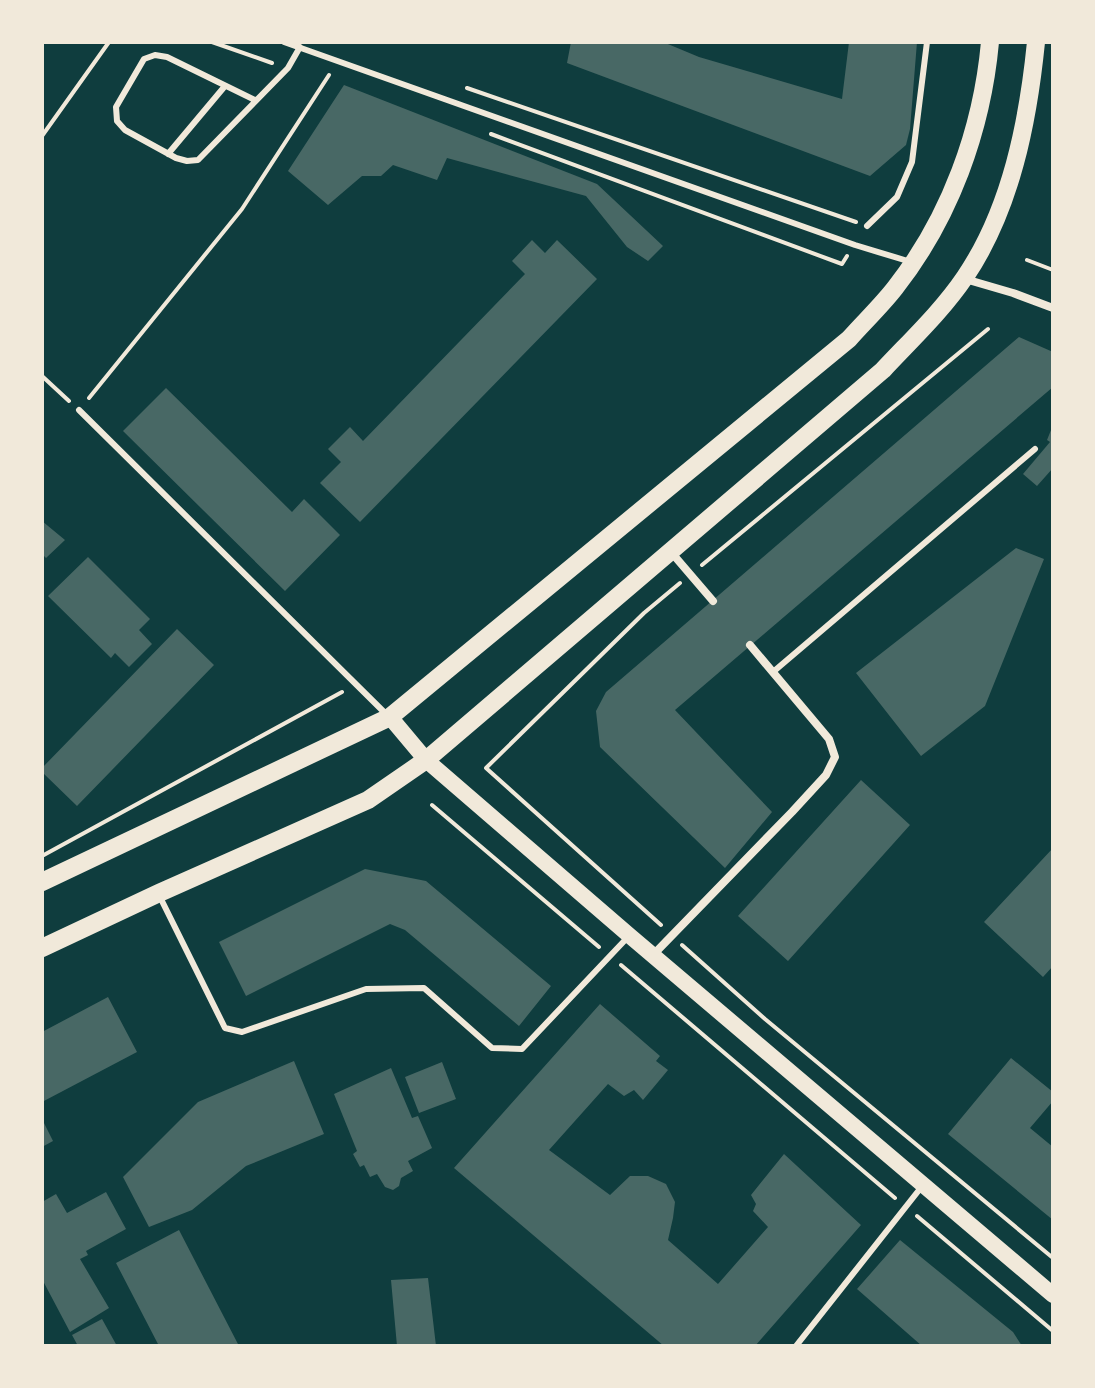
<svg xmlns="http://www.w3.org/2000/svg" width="1095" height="1388" font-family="Roboto,sans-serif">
  <rect width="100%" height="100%" fill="#0f3d3e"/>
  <!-- building -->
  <path fill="#486865" d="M 571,42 L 663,42 L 699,57 L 842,99 L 849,42 L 917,42 L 910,129 L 906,145 L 870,176 L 567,63 Z
    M 344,85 L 597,184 L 663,246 L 648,261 L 627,247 L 586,196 L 447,158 L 437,180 L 393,165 L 381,176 L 362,176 L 328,205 L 288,171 Z
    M 532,240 L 545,253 L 557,240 L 597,279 L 360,522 L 320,483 L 341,462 L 328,449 L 350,427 L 363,441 L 525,274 L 512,261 Z
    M 1019,337 L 1053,352 L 1053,387 L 675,710 L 772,812 L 725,868 L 600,747 L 596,711 L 606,692 Z
    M 166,388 L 292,512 L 304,499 L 340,535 L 285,591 L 123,431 Z
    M 1053,425 L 1053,468 L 1037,486 L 1023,474 L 1050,442 L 1047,440 Z
    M 42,521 L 65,540 L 46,558 L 42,554 Z
    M 1016,548 L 1044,559 L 985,706 L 921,756 L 856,673 Z
    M 88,557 L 150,619 L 139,630 L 152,644 L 129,667 L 115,653 L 111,658 L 48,596 Z
    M 177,629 L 214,665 L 77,806 L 42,772 L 42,768 Z
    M 861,780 L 910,825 L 788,961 L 738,916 Z
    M 1053,848 L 1053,966 L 1043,977 L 984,922 Z
    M 365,869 L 426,881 L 551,986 L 519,1026 L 405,930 L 390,924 L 246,996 L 219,942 Z
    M 108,997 L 137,1052 L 42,1102 L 42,1032 Z
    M 600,1004 L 660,1056 L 656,1061 L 668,1070 L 643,1100 L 634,1090 L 624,1096 L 608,1084 L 549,1150 L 610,1195 L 630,1176 L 648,1176 L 666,1184 L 675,1202 L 673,1218 L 668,1240 L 718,1284 L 768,1227 L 753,1211 L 756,1204 L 751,1195 L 784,1154 L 861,1225 L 755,1346 L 664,1346 L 454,1168 Z
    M 1011,1058 L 1053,1092 L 1053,1101 L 1030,1128 L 1053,1147 L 1053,1220 L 948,1134 Z
    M 294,1061 L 324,1134 L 246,1166 L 192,1210 L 149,1227 L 123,1177 L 198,1102 Z
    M 442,1062 L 456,1099 L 419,1113 L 405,1077 Z
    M 391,1068 L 412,1118 L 418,1116 L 432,1148 L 408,1161 L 413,1171 L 401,1178 L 399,1186 L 393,1190 L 385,1187 L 377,1174 L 370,1177 L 364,1165 L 360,1167 L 353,1154 L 357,1151 L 334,1094 Z
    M 42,1119 L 53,1141 L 42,1147 Z
    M 106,1192 L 126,1229 L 86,1251 L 88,1255 L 80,1259 L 109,1308 L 70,1332 L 42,1279 L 42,1202 L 56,1194 L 67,1213 Z
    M 179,1230 L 239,1346 L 159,1346 L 116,1263 Z
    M 900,1240 L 1013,1332 L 1022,1346 L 922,1346 L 857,1289 Z
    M 428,1278 L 436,1346 L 397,1346 L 391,1280 Z
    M 102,1319 L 117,1346 L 78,1346 L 72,1335 Z"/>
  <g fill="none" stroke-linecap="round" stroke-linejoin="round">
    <!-- path -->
    <path stroke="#f1e9da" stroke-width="4" d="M 212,42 L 272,63
      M 467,88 L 856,222
      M 491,134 L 842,264 L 847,256
      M 42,136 L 109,42
      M 1027,260 L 1053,270
      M 42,376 L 69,401
      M 89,398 L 242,209 L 329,75
      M 702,565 L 988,329
      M 432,805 L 599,947
      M 42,856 L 342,692
      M 661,925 L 486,768 L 644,613 L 680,583
      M 682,945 L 765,1019 L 1053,1258
      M 621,965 L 895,1198
      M 917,1216 L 1053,1331"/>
    <!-- service -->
    <path stroke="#f1e9da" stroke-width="6" d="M 284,42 L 855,245 L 911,262
      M 255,100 L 167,57 L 155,55 L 144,59 L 116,107 L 117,121 L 125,130 L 176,158 L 187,161 L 198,160 L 288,68 L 300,47
      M 168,154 L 225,86
      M 867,226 L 897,197 L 912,162 L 927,42
      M 79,410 L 386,714
      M 773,672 L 1035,449
      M 159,895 L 225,1028 L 242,1032 L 366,989 L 424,988 L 492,1048 L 522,1049 L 627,938
      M 796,1346 L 923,1185"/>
    <!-- minor -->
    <path stroke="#f1e9da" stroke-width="8" d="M 965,279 L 1013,293 L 1053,308
      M 671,552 L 713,601
      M 653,955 L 792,812 L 826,775 L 835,757 L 829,739 L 750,645"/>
    <!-- secondary -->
    <path stroke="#f1e9da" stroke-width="16" d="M 390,717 L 426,760 L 630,936 L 1053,1295"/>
    <!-- primary -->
    <path stroke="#f1e9da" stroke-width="18" d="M 42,882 L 390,717 L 849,339 C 864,322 881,306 895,288 C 950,218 982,130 990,42
      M 42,948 L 159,893 L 368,800 L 426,760 L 883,370 C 911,340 942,311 965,277 C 1011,209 1028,122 1036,42"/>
  </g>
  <!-- border -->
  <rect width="1095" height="1388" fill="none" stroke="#f1e9da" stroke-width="88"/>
</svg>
